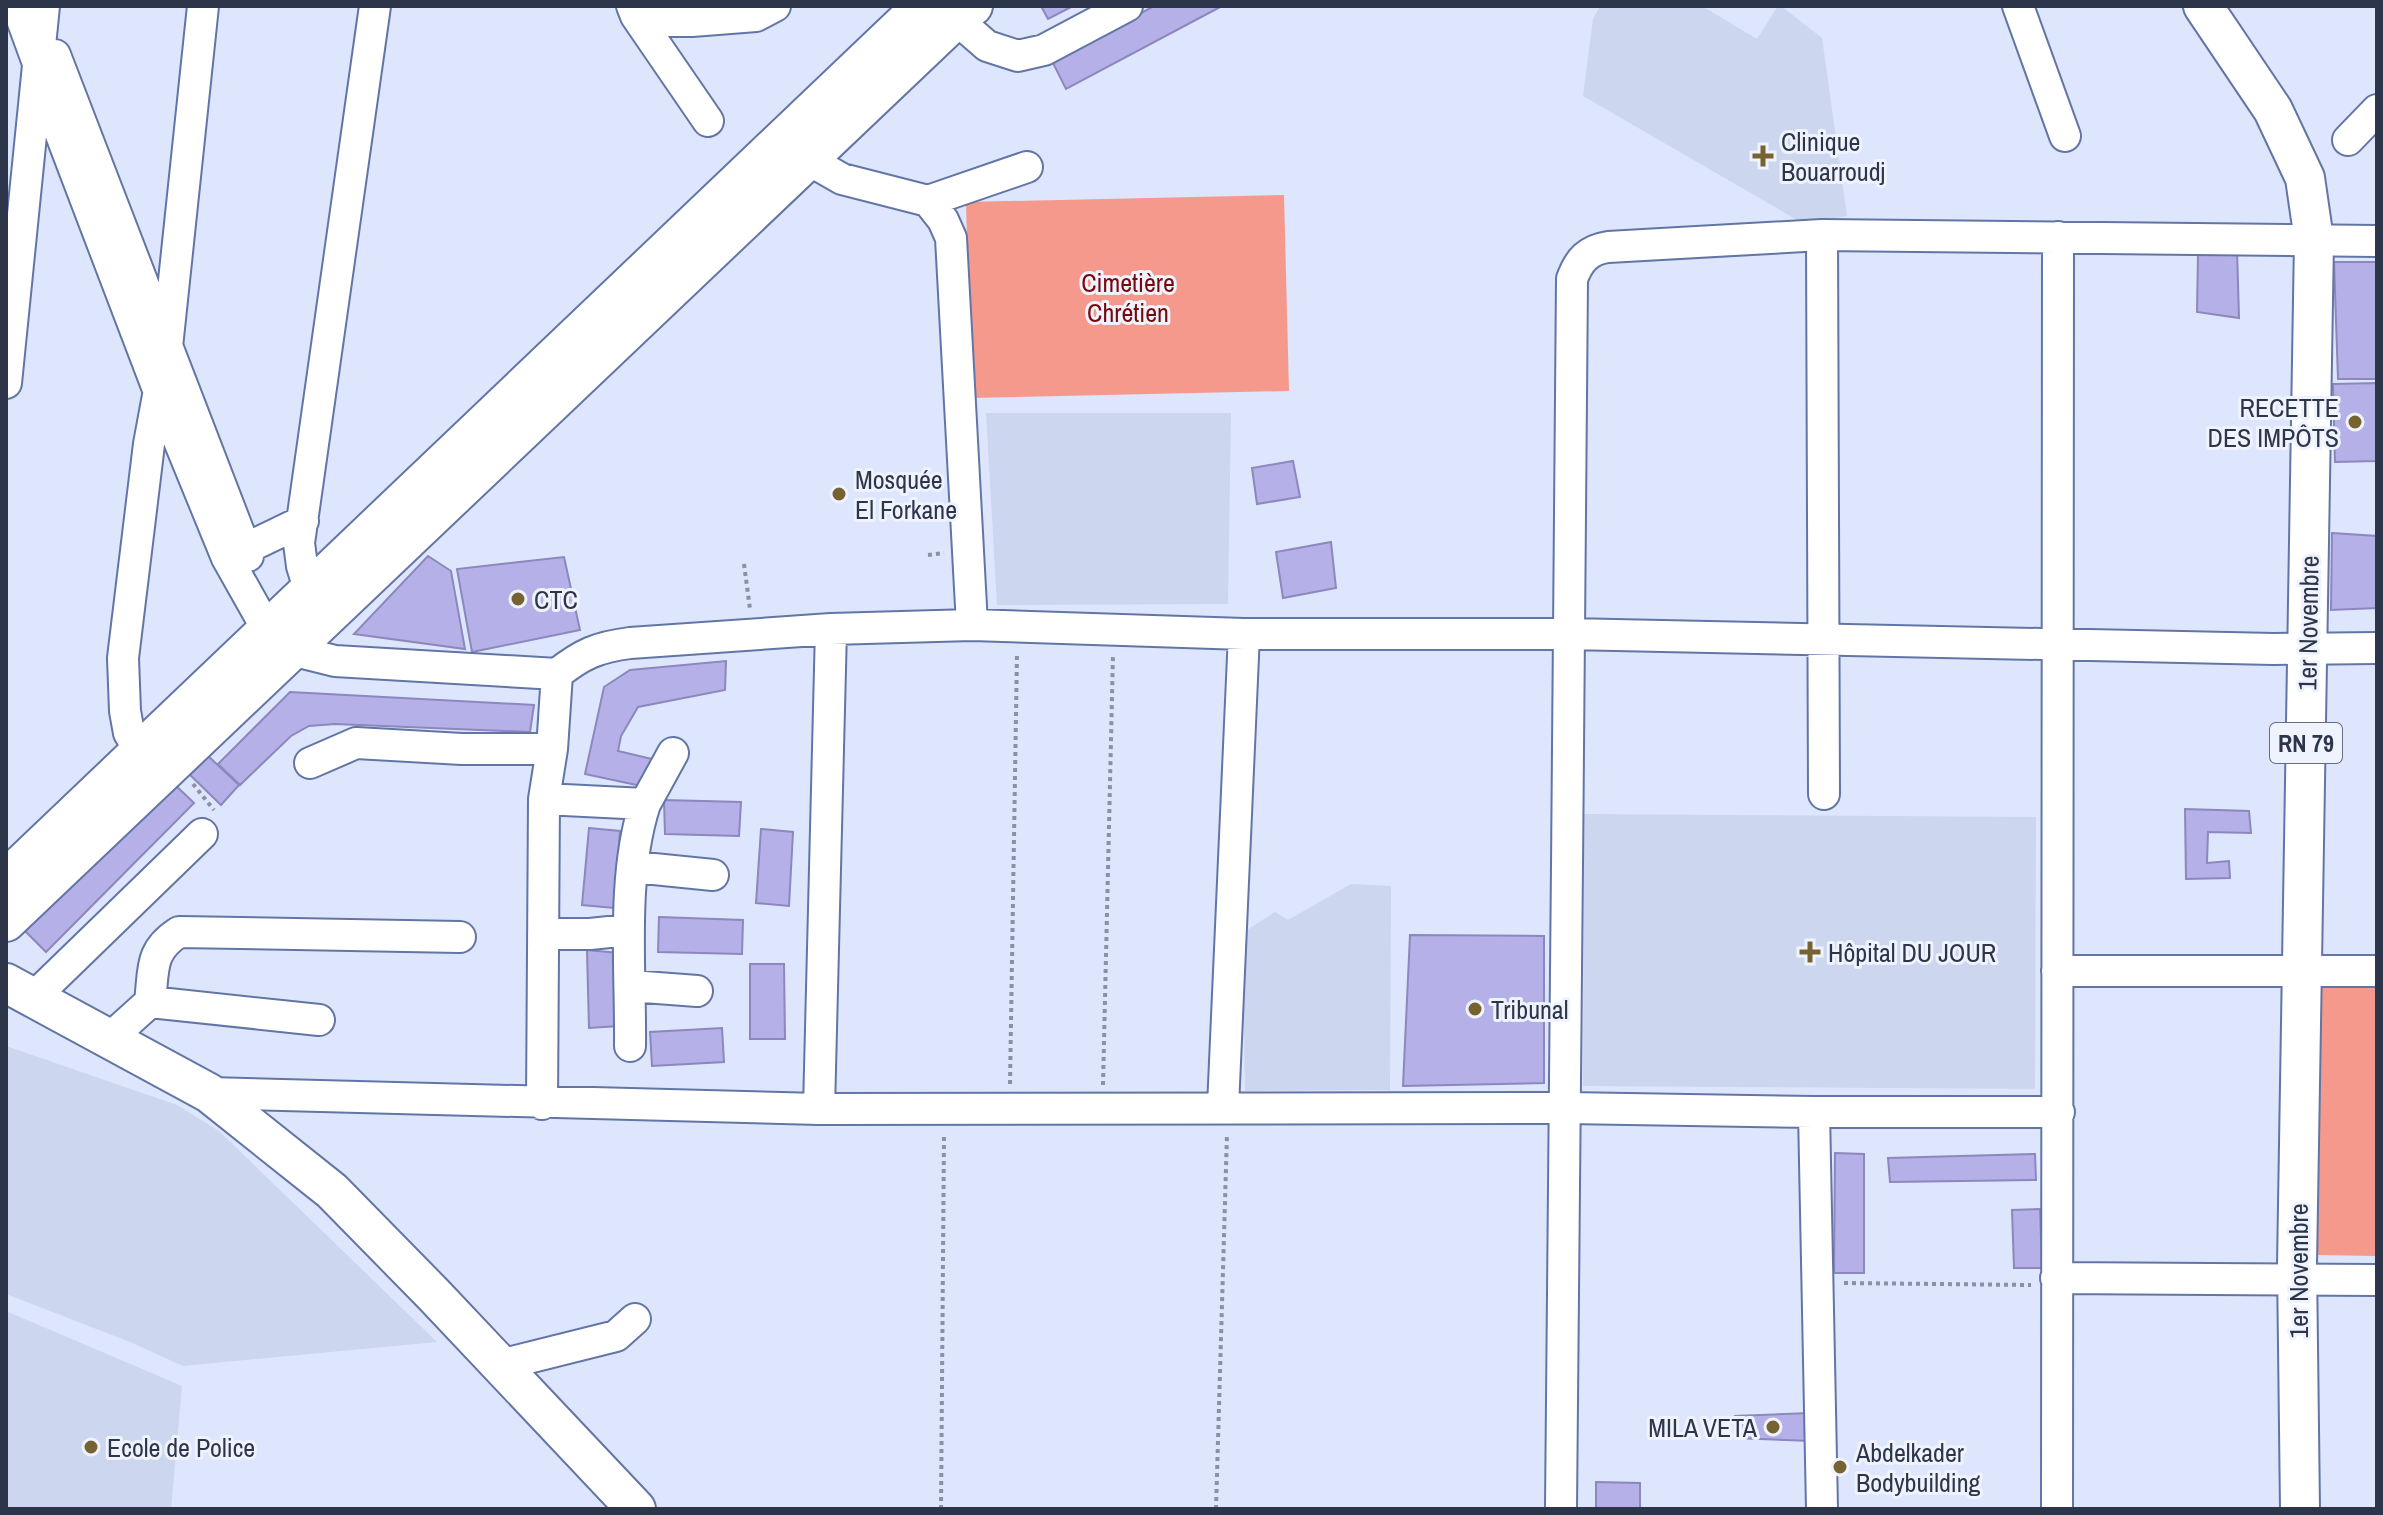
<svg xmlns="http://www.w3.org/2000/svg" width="2383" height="1515" font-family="'Archivo Narrow',sans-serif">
  <rect width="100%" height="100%" fill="#dde6fc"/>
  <!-- built -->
  <path fill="#ccd6ef" d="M 1600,6 L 1702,6 L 1757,39 L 1778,6 L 1781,6 L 1822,38 L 1847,216 L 1804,224 L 1583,96 L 1593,19 Z
    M 986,413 L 1231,413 L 1228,604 L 997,605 Z
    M 1584,814 L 2036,817 L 2035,1089 L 1583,1086 Z
    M 1351,884 L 1391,886 L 1390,1090 L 1245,1091 L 1242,933 L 1275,912 L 1288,920 Z
    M 6,1046 L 177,1105 L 219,1131 L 437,1342 L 183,1366 L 130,1342 L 6,1294 Z
    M 6,1311 L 182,1386 L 171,1509 L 6,1509 Z"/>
  <!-- green -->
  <path fill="#f5998d" d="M 1284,195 L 1289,391 L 971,398 L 966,202 Z
    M 2316,971 L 2377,971 L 2377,1256 L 2317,1255 Z"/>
  <!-- building -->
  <path fill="#b5b1e8" stroke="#8c87bc" stroke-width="2" d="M 1041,6 L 1073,6 L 1048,19 Z
    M 1154,6 L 1222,6 L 1066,89 L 1052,61 Z
    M 2202,247 L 2237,248 L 2239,318 L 2197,312 L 2198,254 L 2202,255 Z
    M 2334,262 L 2377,262 L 2377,379 L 2338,379 Z
    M 2377,383 L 2377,461 L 2335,462 L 2333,384 Z
    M 1293,461 L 1300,497 L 1257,504 L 1252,468 Z
    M 2332,533 L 2377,536 L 2377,608 L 2331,610 Z
    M 1331,542 L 1336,588 L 1283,598 L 1276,552 Z
    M 428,556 L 451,571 L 465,649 L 354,634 Z
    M 564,557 L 580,630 L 472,652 L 457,569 Z
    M 726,661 L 725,690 L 638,707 L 621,736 L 618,751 L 652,759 L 646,787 L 585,774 L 604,687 L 630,670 Z
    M 290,692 L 534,705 L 530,732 L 335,724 L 309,726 L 291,736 L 240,785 L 218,764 Z
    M 206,754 L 239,785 L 221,805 L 188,773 Z
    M 170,780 L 194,803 L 46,952 L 23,929 Z
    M 664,800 L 741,802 L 739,836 L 665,834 Z
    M 2185,809 L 2249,811 L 2251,833 L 2208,832 L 2207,863 L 2229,861 L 2230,878 L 2186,879 Z
    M 589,828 L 620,831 L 614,908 L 582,905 Z
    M 761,829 L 793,832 L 789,906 L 756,903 Z
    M 659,917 L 743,920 L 742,954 L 658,952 Z
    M 1410,935 L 1544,936 L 1544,1083 L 1403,1086 Z
    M 587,950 L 619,953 L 619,1026 L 589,1028 Z
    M 750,964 L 784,964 L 785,1039 L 750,1039 Z
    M 722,1028 L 724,1062 L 652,1066 L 650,1032 Z
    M 1835,1153 L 1864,1154 L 1864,1273 L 1834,1273 Z
    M 2035,1154 L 2036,1180 L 1890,1182 L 1888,1158 Z
    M 2040,1209 L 2042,1268 L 2014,1268 L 2012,1210 Z
    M 1810,1413 L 1811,1441 L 1735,1438 L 1735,1416 Z
    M 1596,1482 L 1640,1483 L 1640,1509 L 1596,1509 Z"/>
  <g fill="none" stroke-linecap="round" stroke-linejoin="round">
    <!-- minor casing -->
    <g stroke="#6275a5" stroke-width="34">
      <path id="minor" d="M 17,6 L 39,66 L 58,127 L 159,392 L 227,558 L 267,629 L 291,650 L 335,661 L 557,674 C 582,654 598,647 630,643 L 831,629 L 972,625 L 1244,634 L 1568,634 L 2274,649 L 2377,648
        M 632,6 L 636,16 L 643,19 L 692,21 L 756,16 L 775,6
        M 2018,6 L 2065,136
        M 636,16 L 708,121
        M 956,19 L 987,46 L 1018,56 L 1044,50 L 1127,6
        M 55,55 L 248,556
        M 2348,140 L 2377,110
        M 807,159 L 842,179 L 928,201 L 943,220 L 951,238 L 972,625
        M 928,201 L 1027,167
        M 1822,235 L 1824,794
        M 6,383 L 44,6
        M 228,557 L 303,521
        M 310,592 L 302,566 L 299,543 L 375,6
        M 140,751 L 129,733 L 125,711 L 123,658 L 149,444 L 167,347 L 203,6
        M 310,763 L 356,743 L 462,749 L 552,749
        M 544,799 L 645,804 L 673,753
        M 634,867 L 713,875
        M 543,934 L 590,934 L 628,930
        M 2057,971 L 2377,971
        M 631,986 L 697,991
        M 33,998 L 202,834
        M 150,1002 L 319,1020
        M 109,1039 L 150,1002 C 154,970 149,951 179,932 L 460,937
        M 630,1046 C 631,970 621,877 645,804
        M 209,1093 L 819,1109 L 1567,1108 L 1814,1112 L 2059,1112
        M 542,1104 L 544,799 L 552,749 L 557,674
        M 1223,1107 L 1244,634
        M 819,1109 L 831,629
        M 1814,1112 L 1822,1509
        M 2056,1278 L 2377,1280
        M 500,1365 L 616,1336 L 635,1319
        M 1561,1509 C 1567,1099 1567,689 1572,279 C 1579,260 1588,250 1608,247 L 1822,235 L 2377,241
        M 2057,1509 L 2058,237"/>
    </g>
    <!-- major casing -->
    <g stroke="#6275a5" stroke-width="42">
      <path id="major" d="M 2203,6 L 2273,110 L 2305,178 L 2314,240 L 2297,1265 L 2300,1509
        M 6,879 L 922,6
        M 6,922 L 956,19 L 973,6
        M 6,983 L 209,1093 L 332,1191 L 434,1295 L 636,1509"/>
    </g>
    <!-- path -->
    <path stroke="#8991a7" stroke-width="4" stroke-dasharray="4 4" stroke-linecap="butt" d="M 928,555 L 944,553
      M 744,564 L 750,609
      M 193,784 L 214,810
      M 1010,1084 L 1017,653
      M 1103,1085 L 1113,654
      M 1844,1283 L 2031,1285
      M 941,1509 L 944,1135
      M 1216,1509 L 1227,1134"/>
    <!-- minor -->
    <use href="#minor" stroke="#fff" stroke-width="30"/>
    <!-- major -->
    <use href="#major" stroke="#fff" stroke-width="38"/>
  </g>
  <!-- markers -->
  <g fill="#776332" stroke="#eff3fe" stroke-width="3">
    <path d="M1759 144h8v8h8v8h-8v8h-8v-8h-8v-8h8z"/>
    <circle cx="2355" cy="422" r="8"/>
    <circle cx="839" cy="494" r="8"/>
    <circle cx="518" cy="599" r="8"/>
    <path d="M1806 940h8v8h8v8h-8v8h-8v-8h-8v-8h8z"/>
    <circle cx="1475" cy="1009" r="8"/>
    <circle cx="1773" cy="1427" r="8"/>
    <circle cx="91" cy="1447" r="8"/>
    <circle cx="1840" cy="1467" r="8"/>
  </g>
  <g text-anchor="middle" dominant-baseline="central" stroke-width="6" stroke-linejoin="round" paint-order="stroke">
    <!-- shield labels -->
    <rect fill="#eff3fe" stroke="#676e80" stroke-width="2" x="2270" y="723" width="72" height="40" rx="6"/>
    <g font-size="24" font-weight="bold" fill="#2d354a">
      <text x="2306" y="743">RN 79</text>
    </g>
    <!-- poi labels -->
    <g font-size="26" fill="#2d354a" stroke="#eff3fe" text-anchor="start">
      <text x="1781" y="141">Clinique<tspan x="1781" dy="30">Bouarroudj</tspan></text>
      <text x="2339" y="407" text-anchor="end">RECETTE<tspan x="2339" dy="30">DES IMPÔTS</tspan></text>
      <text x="855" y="479">Mosquée<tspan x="855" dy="30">El Forkane</tspan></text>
      <text x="534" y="599">CTC</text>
      <text x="1828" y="952">Hôpital DU JOUR</text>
      <text x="1491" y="1009">Tribunal</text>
      <text x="1757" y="1427" text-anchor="end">MILA VETA</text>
      <text x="107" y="1447">Ecole de Police</text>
      <text x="1856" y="1452">Abdelkader<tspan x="1856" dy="30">Bodybuilding</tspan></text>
    </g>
    <!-- park labels -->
    <g font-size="26" fill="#78080a" stroke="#eff3fe">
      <text x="1128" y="282">Cimetière<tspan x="1128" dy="30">Chrétien</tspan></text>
    </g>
    <!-- street labels -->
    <g font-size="26" fill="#2d354a" stroke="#eff3fe">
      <text transform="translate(2308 623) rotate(-89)">1er Novembre</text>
      <text transform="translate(2298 1271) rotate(-90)">1er Novembre</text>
    </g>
  </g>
  <!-- border -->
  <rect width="2383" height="1515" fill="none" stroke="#2d354a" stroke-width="16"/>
</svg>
